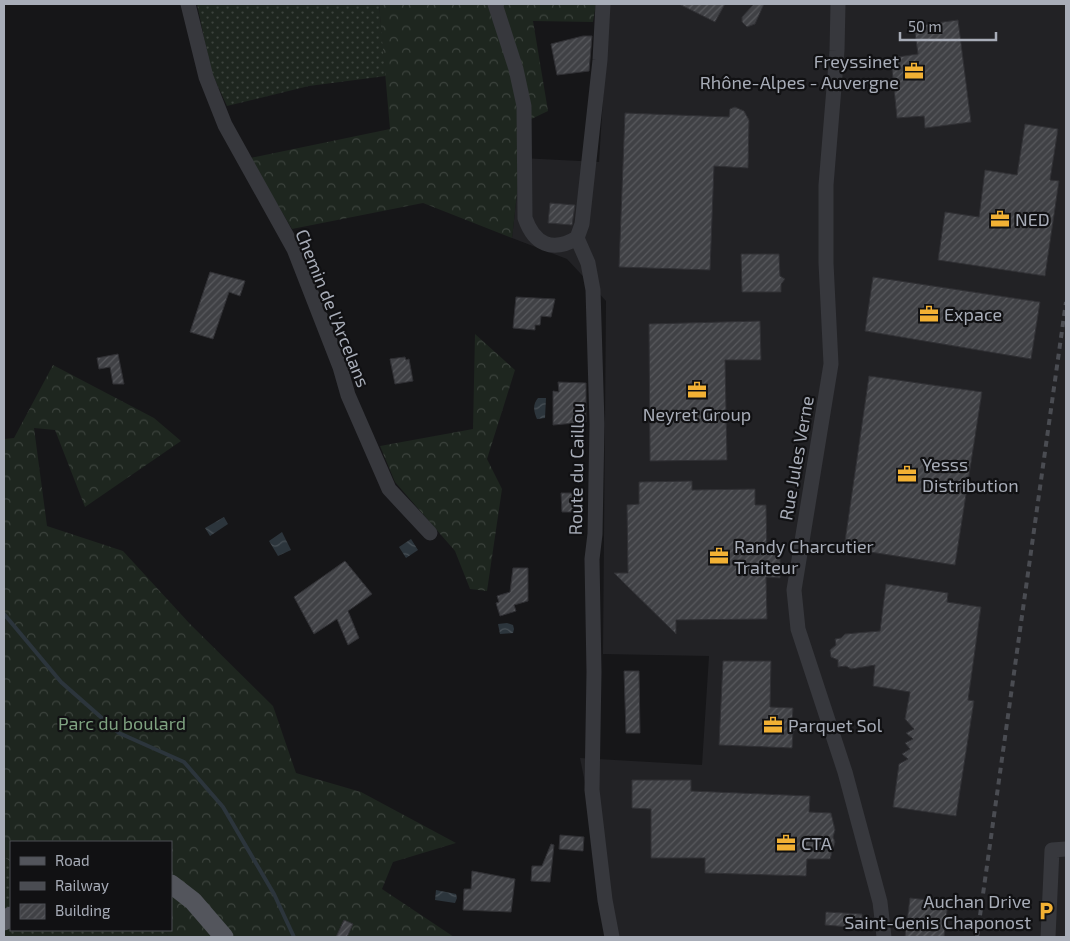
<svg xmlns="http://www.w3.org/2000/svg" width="1070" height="941" font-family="'Exo 2',sans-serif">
  <defs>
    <pattern id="grass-dots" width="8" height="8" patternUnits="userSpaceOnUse" patternTransform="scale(1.25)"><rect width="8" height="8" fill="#1e261f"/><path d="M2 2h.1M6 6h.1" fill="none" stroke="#3c433d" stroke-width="1.8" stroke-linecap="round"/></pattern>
    <pattern id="forest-crowns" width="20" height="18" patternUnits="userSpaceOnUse" patternTransform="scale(1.25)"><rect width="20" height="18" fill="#1e261f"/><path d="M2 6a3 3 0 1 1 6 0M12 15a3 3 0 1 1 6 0" fill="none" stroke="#3c433d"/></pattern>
    <pattern id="water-waves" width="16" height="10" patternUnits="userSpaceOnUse" patternTransform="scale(1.25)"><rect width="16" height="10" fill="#2c353c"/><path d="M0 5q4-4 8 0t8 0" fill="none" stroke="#485056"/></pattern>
    <pattern id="building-hatch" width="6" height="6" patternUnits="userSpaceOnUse" patternTransform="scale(1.25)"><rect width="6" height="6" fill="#404145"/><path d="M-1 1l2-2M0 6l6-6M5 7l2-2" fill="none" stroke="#595a5e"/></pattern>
  </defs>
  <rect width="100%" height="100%" fill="#161618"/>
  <!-- built -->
  <path fill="#222225" d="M 609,4 L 1066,4 L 1066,937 L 616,937 L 580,758 L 702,765 L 709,656 L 603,654 L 606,301 L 567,259 L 512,238 L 521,158 L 599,162 Z"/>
  <!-- grass -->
  <path fill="url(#grass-dots)" d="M 197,4 L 379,4 L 386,76 L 309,86 L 227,106 L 211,71 Z
    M 4,857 L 11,862 L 11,930 L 164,930 L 169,937 L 4,937 Z"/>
  <!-- forest -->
  <path fill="url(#forest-crowns)" d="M 379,4 L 596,4 L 593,22 L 533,21 L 548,111 L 519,125 L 521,158 L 512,238 L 423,203 L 292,229 L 250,158 L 390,129 Z
    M 475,334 L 515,370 L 487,459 L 502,489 L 487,591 L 470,589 L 455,551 L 395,482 L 380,446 L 473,429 Z
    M 53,365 L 154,418 L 181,441 L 85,507 L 55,430 L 34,428 L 47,526 L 123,551 L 190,624 L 273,706 L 296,773 L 361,792 L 456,843 L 393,862 L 382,889 L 454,937 L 169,937 L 164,930 L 171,930 L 171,842 L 11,842 L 11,862 L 4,857 L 4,439 L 14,438 Z"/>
  <!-- water -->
  <path fill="url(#water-waves)" d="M 538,398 L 546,398 L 545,418 L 537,419 C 534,412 532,405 538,398 Z
    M 224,517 L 228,524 L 210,536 L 205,528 Z
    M 282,532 L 291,550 L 278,556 L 269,541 Z
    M 411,539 L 418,550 L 406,558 L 399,547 Z
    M 507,623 L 513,625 L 514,629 L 513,633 L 500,634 L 498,624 Z
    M 436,890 L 456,894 L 457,898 L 455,903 L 435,900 Z"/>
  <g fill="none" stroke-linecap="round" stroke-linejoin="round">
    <!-- stream -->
    <path stroke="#2c353c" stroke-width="4" d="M 4,614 L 61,682 L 119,733 L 184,762 L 223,807 L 274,894 L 294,937"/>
  </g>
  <!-- building -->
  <path fill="url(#building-hatch)" stroke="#303034" d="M 679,4 L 725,4 L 715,22 Z
    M 754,4 L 764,4 L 755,24 L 747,27 L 742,22 L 742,17 Z
    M 958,20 L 971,122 L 925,128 L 924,116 L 897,118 L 891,58 L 918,54 L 914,26 Z
    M 583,36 L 592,36 L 589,71 L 557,75 L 551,44 Z
    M 735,107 L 744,111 L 749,120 L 748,168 L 714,166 L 710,270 L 619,267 L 625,113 L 729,117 L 730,109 Z
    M 1025,124 L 1058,129 L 1050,180 L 1059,181 L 1045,276 L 938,260 L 945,212 L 979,217 L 985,170 L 1017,175 Z
    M 550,203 L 575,205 L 572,225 L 548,223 Z
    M 741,254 L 779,254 L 780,276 L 785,279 L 781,284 L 781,292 L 742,292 Z
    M 210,272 L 245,281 L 240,296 L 229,292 L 213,339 L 190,332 Z
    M 873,277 L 1040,302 L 1031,359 L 865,331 Z
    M 516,297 L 555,299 L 551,317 L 541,316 L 540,325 L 535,325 L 535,330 L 513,328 Z
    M 760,321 L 761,360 L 725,360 L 727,460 L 650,461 L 649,324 Z
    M 118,354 L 124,384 L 113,384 L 110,367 L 99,369 L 97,358 Z
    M 405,357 L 406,360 L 409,359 L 413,381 L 395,384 L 390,359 Z
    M 869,376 L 982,392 L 955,565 L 844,548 Z
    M 558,382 L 586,383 L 586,422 L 553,425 L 553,391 L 559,392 Z
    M 692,481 L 692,490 L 755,489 L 755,505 L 766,505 L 767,553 L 780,553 L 780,578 L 766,577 L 767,619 L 676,620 L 676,634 L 614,573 L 628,573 L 627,505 L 639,504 L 639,482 Z
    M 561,493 L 577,493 L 576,512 L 562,512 Z
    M 345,561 L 372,594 L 348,611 L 359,638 L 348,645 L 337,619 L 314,634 L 294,597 Z
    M 513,568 L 528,568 L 528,601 L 514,605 L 516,611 L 500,616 L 496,603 L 499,602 L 497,596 L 510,592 Z
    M 886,584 L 948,593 L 947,602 L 981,607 L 968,700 L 974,701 L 956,816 L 893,807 L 899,764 L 908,759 L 902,754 L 910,749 L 905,743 L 913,739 L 906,733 L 914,729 L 905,719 L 910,692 L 873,686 L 875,665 L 851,669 L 846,666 L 838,667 L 838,660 L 831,657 L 830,650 L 836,645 L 835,639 L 841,638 L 845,634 L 880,631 Z
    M 723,661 L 771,661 L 770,707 L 793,708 L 792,723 L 797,728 L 793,732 L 792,748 L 719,745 Z
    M 624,671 L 639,671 L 640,733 L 626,733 Z
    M 632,780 L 691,780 L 691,791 L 810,796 L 809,812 L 831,813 L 835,830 L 833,837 L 835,842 L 830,859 L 807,859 L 806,876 L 705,873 L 705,858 L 651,858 L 651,809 L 632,808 Z
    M 560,835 L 584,837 L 583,851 L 559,849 Z
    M 551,844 L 554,845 L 550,882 L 531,881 L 532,866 L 542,866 Z
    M 472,871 L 515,879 L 511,912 L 463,910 L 464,889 L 471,889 Z
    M 910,898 L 948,902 L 944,937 L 905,937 Z
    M 826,912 L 862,914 L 862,928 L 825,925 Z
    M 344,920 L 353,924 L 347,937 L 336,937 Z"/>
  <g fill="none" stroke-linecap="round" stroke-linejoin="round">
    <!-- minor -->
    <path stroke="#37383d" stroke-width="15" d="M 188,4 L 206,77 L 225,125 L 294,249 L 340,367 L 348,395 L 389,489 L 430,533
      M 495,4 L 516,69 L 524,106 L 525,218 C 534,244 552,253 577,238
      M 603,4 L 600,60 L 582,224 L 577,238 L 588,263 L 593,290 L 597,424 L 595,534 L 592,559 L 594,672 L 592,790 L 605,900 L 612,937
      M 838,4 L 837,51 L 826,185 L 826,263 L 831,364 L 794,590 L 798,629 L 845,772 L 880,902 L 884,937
      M 1048,937 L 1052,850 L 1066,849"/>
    <!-- major -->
    <path stroke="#53555c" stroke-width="19" d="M 171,884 L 193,901 L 224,937
      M 4,921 L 11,916"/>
    <!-- rail -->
    <path stroke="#4a4c52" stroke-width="4" stroke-dasharray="6 5" stroke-linecap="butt" d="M 977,937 L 1066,302"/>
  </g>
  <!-- icons -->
  <defs>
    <g id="office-bare" transform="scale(1.5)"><path d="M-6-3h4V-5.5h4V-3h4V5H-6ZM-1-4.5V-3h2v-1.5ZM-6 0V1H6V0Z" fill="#f2b134" stroke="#111113" stroke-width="2.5" paint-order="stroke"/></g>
    <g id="parking-bare" transform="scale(1.5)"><path d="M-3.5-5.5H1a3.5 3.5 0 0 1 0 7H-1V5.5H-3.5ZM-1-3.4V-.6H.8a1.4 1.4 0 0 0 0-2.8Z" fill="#f2b134" stroke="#111113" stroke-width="2.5" paint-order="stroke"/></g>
  </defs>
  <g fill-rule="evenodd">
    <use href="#office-bare" x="914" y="71"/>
    <use href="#office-bare" x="1000" y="219"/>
    <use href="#office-bare" x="929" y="314"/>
    <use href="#office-bare" x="697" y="390"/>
    <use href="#office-bare" x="907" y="474"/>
    <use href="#office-bare" x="719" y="556"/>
    <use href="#office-bare" x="773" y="725"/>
    <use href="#office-bare" x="786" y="843"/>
    <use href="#parking-bare" x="1046" y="911"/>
  </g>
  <g text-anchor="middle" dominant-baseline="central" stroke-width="4.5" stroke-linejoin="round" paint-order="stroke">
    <!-- poi labels -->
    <g font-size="18" fill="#a8adb8" stroke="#111113" text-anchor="start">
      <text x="899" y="61" text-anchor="end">Freyssinet<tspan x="899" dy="21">Rhône-Alpes - Auvergne</tspan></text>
      <text x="1015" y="219">NED</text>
      <text x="944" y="314">Expace</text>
      <text x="697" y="414" text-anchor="middle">Neyret Group</text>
      <text x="922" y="464">Yesss<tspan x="922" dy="21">Distribution</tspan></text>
      <text x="734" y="546">Randy Charcutier<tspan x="734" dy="21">Traiteur</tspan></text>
      <text x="788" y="725">Parquet Sol</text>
      <text x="801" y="843">CTA</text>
      <text x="1031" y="901" text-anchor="end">Auchan Drive<tspan x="1031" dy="21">Saint-Genis Chaponost</tspan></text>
    </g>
    <!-- street labels -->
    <g font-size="18" fill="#a8adb8" stroke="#111113">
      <text transform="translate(333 308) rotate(68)">Chemin de l'Arcelans</text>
      <text transform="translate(796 458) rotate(-80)">Rue Jules Verne</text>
      <text transform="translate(576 469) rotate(-89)">Route du Caillou</text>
    </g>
    <!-- park labels -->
    <g font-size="18" fill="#7fa381" stroke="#111113">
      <text x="122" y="723">Parc du boulard</text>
    </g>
  </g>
  <!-- border -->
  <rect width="1070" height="941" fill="none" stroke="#a8adb8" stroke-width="10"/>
  <!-- legend -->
  <rect x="10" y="841" width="162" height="90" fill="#111113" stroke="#4d4f55"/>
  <rect x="20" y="857" width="25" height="8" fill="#53555c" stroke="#4d4f55"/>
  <text x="55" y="866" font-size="15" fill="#a8adb8">Road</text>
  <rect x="20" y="882" width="25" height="8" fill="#4a4c52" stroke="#4d4f55"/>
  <text x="55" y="891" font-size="15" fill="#a8adb8">Railway</text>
  <rect x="20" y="904" width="25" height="15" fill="url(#building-hatch)" stroke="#4d4f55"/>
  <text x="55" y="916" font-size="15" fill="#a8adb8">Building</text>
  <!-- scale -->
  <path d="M900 32v8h96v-8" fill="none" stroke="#a8adb8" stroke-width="2.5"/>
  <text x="908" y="32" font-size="15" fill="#a8adb8" stroke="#111113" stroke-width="4" paint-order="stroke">50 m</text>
</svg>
